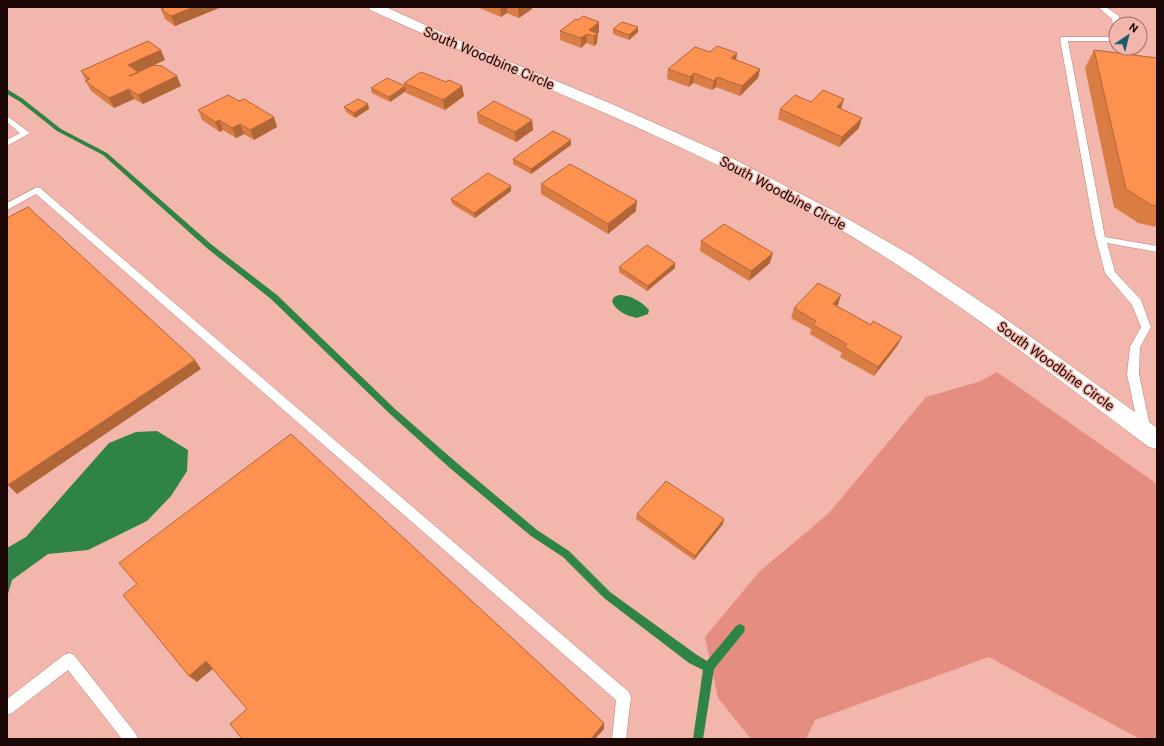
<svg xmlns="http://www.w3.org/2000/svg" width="1164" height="746" font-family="Roboto,sans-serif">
  <rect width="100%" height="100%" fill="#f2b6ac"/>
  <!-- green -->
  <path fill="#e58d7f" d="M 997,372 L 1157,484 L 1157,739 L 1140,739 L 989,657 L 815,720 L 806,739 L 751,739 L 718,698 L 705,637 L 760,571 L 828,514 L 926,397 L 978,382 Z"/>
  <!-- water -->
  <path fill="#2f8347" d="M 619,295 C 630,295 641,301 649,310 L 648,314 L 637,318 C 628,316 615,311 612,301 L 614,297 Z
    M 157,431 L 188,450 L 187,471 L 171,496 L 147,521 L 88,550 L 48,554 L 12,580 L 7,597 L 7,548 L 26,537 L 109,443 L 136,432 Z"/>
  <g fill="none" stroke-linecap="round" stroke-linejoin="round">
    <!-- stream -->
    <path fill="#2f8347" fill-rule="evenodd" d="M 7,89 L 23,99 L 61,129 L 107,153 L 212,245 L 277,295 L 395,409 L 457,463 L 537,530 L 569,551 L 610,592 L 697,655 L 707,661 L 736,626 L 740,624 L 744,626 L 745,629 L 744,632 L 714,669 L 703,739 L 693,739 L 703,670 L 689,663 L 604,598 L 563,557 L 531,536 L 451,469 L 389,413 L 271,299 L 208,249 L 103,155 L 57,131 L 19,101 L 7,94 Z"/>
    <!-- service casing -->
    <g stroke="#b88077" stroke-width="1">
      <path id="service" d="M 1098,7 L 1106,7 L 1119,16 L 1120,24 L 1116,24 L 1116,26 L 1113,26 L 1112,19 Z
        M 1061,37 L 1116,37 L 1116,41 L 1068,41 L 1105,237 L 1157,246 L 1157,252 L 1107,243 L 1115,272 L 1141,300 L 1151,327 L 1140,347 L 1139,374 L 1151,431 L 1149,434 L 1145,436 L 1141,434 L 1139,431 L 1127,374 L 1130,347 L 1141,327 L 1132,305 L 1105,273 L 1095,234 L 1060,39 Z
        M 7,116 L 30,133 L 7,146 L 7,140 L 20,133 L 7,122 Z
        M 37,187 L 40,188 L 629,692 L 631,697 L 626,739 L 612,739 L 616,700 L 36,194 L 7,210 L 7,203 Z
        M 69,653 L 74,655 L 136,734 L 138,739 L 122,739 L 68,670 L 12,713 L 7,715 L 7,699 L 64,655 Z"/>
    </g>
    <!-- minor casing -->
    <g stroke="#b88077" stroke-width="1">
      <path id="minor" d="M 368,7 L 386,7 L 467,44 L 612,104 L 726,155 L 832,210 L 911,255 L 999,314 L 1157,428 L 1157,449 L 1149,447 C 1042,367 937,284 820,218 C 675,137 520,79 370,10 Z"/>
    </g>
    <!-- service -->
    <use href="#service" fill="#fff" fill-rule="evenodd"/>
    <!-- minor -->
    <use href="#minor" fill="#fff" fill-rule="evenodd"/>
  </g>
  <!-- wall -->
  <path fill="#da7d45" d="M 477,7 L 532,7 L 532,9 L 519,18 L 507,13 L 501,17 Z
    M 219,8 L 175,26 L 165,19 L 161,9 Z
    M 578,20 L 599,22 L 599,32 L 597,34 L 597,43 L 594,46 L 586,43 L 581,48 L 560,40 L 560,31 Z
    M 638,27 L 638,32 L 629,40 L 613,34 L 613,29 Z
    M 161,50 L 165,60 L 138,72 L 138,73 L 177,76 L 181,86 L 143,104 L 134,99 L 114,108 L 91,91 L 81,71 Z
    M 1094,50 L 1157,58 L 1157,227 L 1138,223 L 1114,207 L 1085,68 Z
    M 710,52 L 736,60 L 760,69 L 758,78 L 740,96 L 716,87 L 712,90 L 693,83 L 689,87 L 667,79 L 668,69 Z
    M 446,82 L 462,86 L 464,96 L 445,110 L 406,93 L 404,83 Z
    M 405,86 L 406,91 L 390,102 L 372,93 L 371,88 Z
    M 239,101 L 274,117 L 277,127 L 254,140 L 244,134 L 236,138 L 223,130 L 220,132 L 202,120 L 198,110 Z
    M 811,102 L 841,109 L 859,128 L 839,147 L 778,119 L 780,109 Z
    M 368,104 L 369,109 L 355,118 L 346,112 L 344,107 Z
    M 477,113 L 532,120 L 533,130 L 516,142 L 478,123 Z
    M 571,140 L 571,145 L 531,174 L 513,164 L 513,159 Z
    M 541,184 L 636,211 L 608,234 L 541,194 Z
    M 511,186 L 511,191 L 475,218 L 452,204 L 451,199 Z
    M 701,241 L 770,263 L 749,281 L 700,251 Z
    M 619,267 L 675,268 L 647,291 L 619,272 Z
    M 838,305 L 837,306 L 871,325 L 902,337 L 897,346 L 874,376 L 840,357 L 842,353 L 810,334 L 811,329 L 791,318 L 794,308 Z
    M 637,514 L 723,524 L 694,560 L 636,519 Z"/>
  <!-- shaded-wall -->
  <path fill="#b16638" d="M 194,7 L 218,7 L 219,8 L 175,26 L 171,16 Z
    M 500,7 L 507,7 L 507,13 L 501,17 Z
    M 520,7 L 532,7 L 532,9 L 519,18 L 518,8 Z
    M 599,22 L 599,32 L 594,36 L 589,30 Z
    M 638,27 L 638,32 L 629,40 L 629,35 Z
    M 587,34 L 586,43 L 581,48 L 581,38 Z
    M 598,34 L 597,43 L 594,46 L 594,36 Z
    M 161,50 L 165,60 L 138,72 L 143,81 L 134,86 L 129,76 L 128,65 Z
    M 737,53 L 736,62 L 731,58 Z
    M 760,69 L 758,78 L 740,96 L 742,86 Z
    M 694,73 L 693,83 L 689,87 L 690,77 Z
    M 177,76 L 181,86 L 143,104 L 138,95 Z
    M 717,77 L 716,87 L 712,90 L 714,81 Z
    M 405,86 L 406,91 L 390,102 L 389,97 Z
    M 462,86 L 464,96 L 445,110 L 443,100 Z
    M 129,89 L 134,99 L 114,108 L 109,98 Z
    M 844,99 L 841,109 L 834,117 L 837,107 Z
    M 368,104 L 369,109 L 355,118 L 354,113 Z
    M 274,117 L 277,127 L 254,140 L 250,130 Z
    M 862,118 L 859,128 L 839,147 L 842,137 Z
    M 219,120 L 223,130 L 220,132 L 215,122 Z
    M 532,120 L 533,130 L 516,142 L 515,132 Z
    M 240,124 L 244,134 L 236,138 L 232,128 Z
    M 571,140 L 571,145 L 531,174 L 531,169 Z
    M 511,186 L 511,191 L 475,218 L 474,213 Z
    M 637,201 L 636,211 L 608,234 L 608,224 Z
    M 773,253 L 770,263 L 749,281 L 751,271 Z
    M 675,263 L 675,268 L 647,291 L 648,286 Z
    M 841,295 L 838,305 L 829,314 L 833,304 Z
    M 902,337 L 897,346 L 874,376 L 878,367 Z
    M 195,360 L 201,369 L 17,494 L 8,485 Z
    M 724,519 L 723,524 L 694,560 L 695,556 Z
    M 206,661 L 214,668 L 197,682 L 189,676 Z
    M 604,723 L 604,729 L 595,739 L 591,739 Z"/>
  <!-- building -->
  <path fill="#fd9150" stroke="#b16638" d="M 166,7 L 194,7 L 171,16 L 161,9 Z
    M 583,16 L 599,22 L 589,30 L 598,34 L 594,36 L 587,34 L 581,38 L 560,31 L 576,19 L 578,20 Z
    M 622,22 L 638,27 L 629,35 L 613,29 Z
    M 148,41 L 161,50 L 128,65 L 138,72 L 129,76 L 130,76 L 154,65 L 162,66 L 177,76 L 138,95 L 129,89 L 109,98 L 85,81 L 90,79 L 81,71 Z
    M 717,46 L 737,53 L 731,58 L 760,69 L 742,86 L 717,77 L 714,81 L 694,73 L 690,77 L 668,69 L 695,47 L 710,52 Z
    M 1094,50 L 1157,58 L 1157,206 L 1151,205 L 1126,189 Z
    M 421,72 L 446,82 L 449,80 L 462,86 L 443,100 L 404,83 Z
    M 387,78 L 405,86 L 389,97 L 371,88 Z
    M 823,90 L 844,99 L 837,107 L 862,118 L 842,137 L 780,109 L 795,95 L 811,102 Z
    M 228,95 L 239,101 L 244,99 L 274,117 L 250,130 L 240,124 L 232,128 L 219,120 L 215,122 L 198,110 Z
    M 358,99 L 368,104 L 354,113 L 344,107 Z
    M 494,101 L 532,120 L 515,132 L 477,113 Z
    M 553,131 L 571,140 L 531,169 L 513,159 Z
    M 570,164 L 637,201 L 608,224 L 541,184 Z
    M 488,173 L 511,186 L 474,213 L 451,199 Z
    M 28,207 L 195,360 L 8,485 L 7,484 L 7,218 Z
    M 724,224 L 773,253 L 751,271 L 701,241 Z
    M 647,245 L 675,263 L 648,286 L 619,267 Z
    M 818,283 L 841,295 L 833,304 L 871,325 L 873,321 L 902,337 L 878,367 L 844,347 L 847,344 L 813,325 L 816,321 L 794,308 Z
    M 291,434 L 604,723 L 591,739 L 242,739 L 230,724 L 247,709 L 206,661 L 189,676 L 123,595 L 137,584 L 119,563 Z
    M 666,481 L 724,519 L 695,556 L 637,514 Z"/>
  <g text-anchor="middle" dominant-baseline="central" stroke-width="3" stroke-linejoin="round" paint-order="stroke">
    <!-- street labels -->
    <g font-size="14" fill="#1c0806" stroke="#f2b6ac">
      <text transform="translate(489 58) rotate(23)">South Woodbine Circle</text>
      <text transform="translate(783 193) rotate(28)">South Woodbine Circle</text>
      <text transform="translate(1056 366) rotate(36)">South Woodbine Circle</text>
    </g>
  </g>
  <!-- border -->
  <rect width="1164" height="746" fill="none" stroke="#1c0806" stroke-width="16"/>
  <!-- north arrow -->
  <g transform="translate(1128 36) rotate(35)"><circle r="19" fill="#f2b6ac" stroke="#9c706a"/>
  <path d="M0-3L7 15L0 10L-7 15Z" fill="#13606c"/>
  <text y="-6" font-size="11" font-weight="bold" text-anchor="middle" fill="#1c0806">N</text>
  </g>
</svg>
